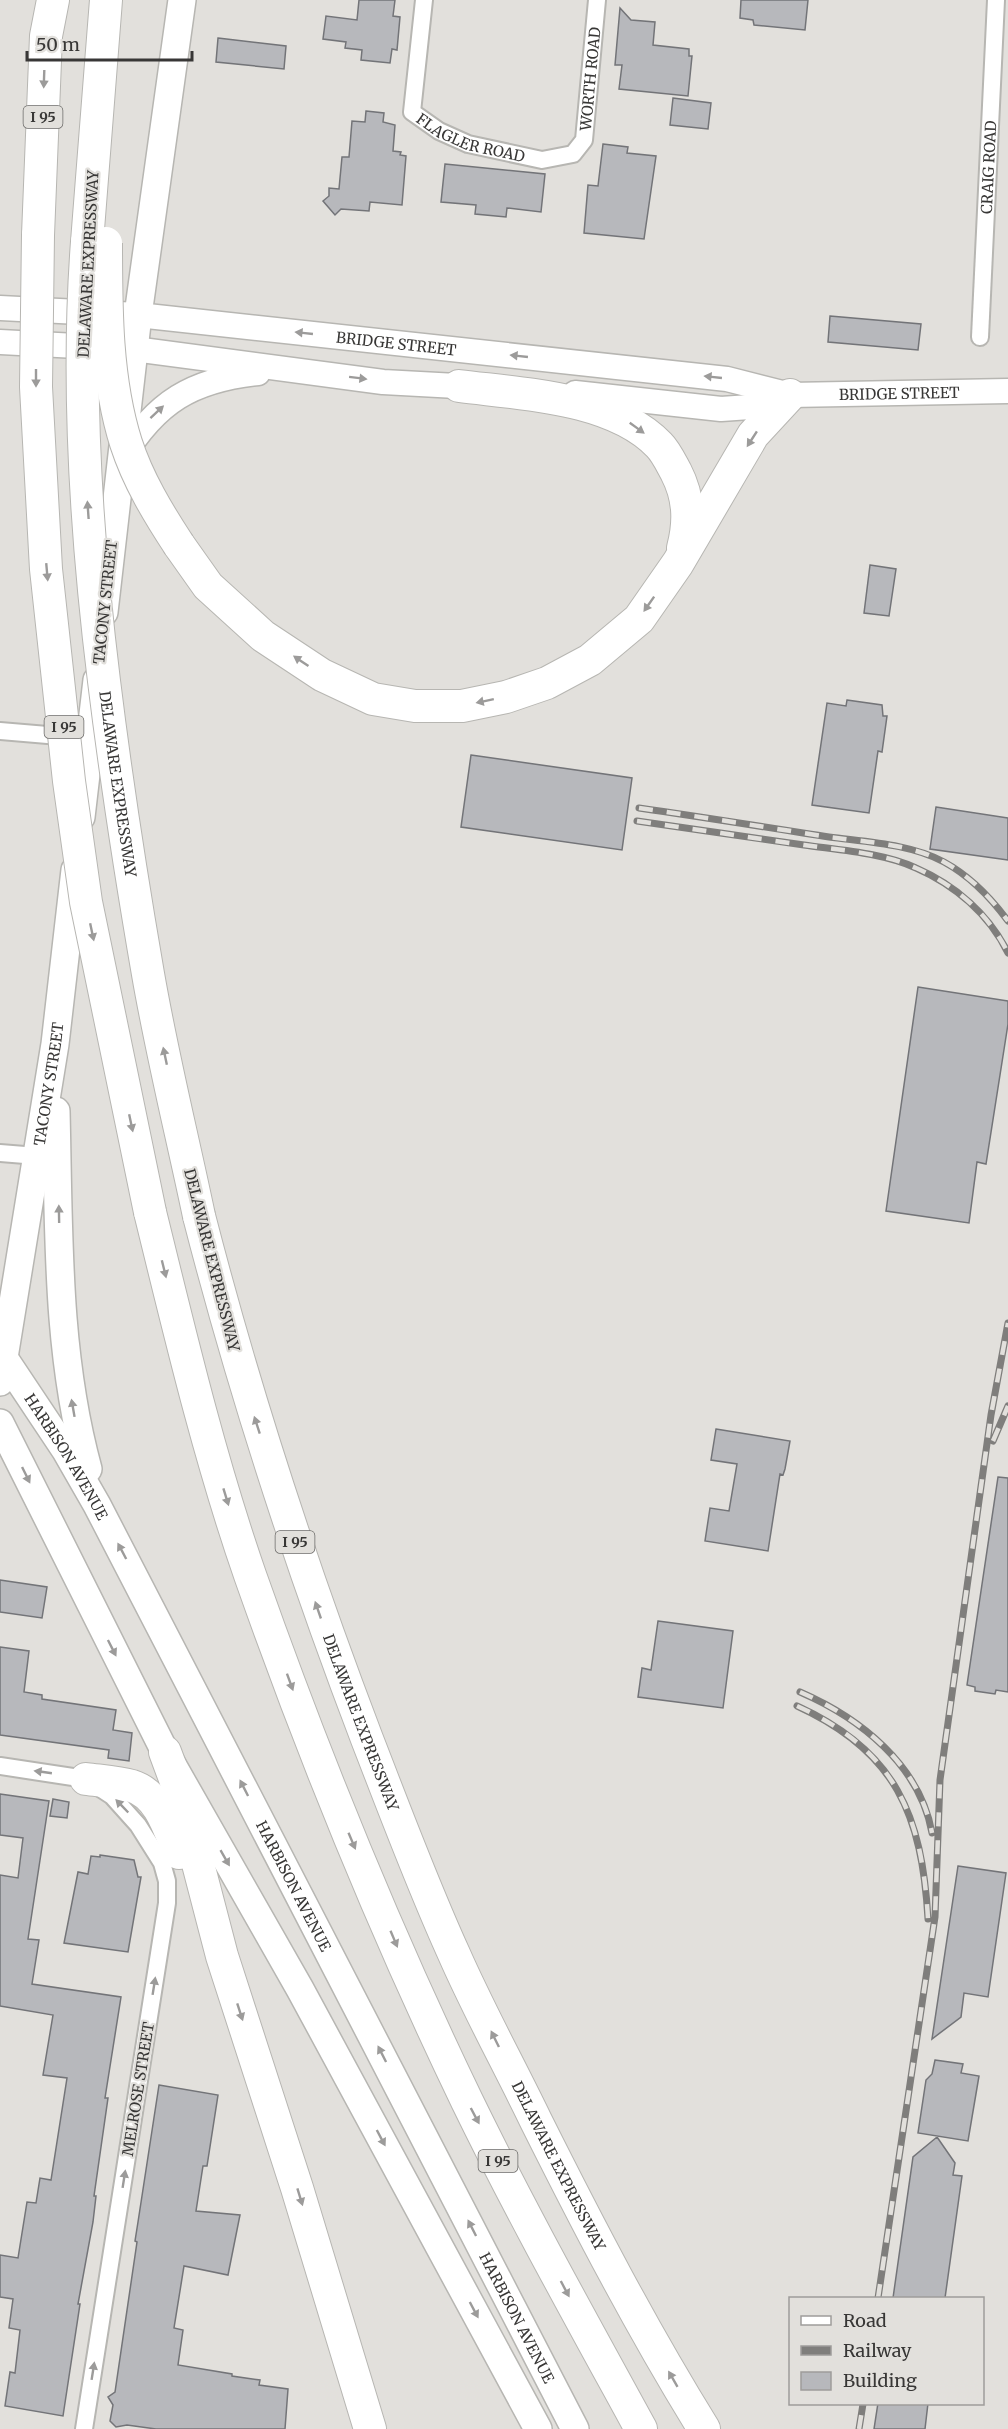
<svg xmlns="http://www.w3.org/2000/svg" width="1008" height="2429" font-family="Merriweather,serif">
  <rect width="100%" height="100%" fill="#e2e0dc"/>
  <!-- building -->
  <path fill="#b7b8bc" stroke="#737478" stroke-width="1.5" d="M 359,0 L 395,0 L 393,16 L 400,17 L 397,50 L 392,49 L 390,63 L 361,60 L 362,50 L 345,48 L 346,42 L 323,39 L 326,16 L 357,20 Z
    M 741,0 L 808,0 L 805,30 L 754,25 L 753,20 L 740,18 Z
    M 620,8 L 631,20 L 655,22 L 653,45 L 689,49 L 689,56 L 692,56 L 688,96 L 619,89 L 622,65 L 615,65 Z
    M 218,38 L 286,46 L 284,69 L 216,62 Z
    M 673,98 L 711,103 L 708,129 L 670,125 Z
    M 366,111 L 384,113 L 383,122 L 395,125 L 393,151 L 401,152 L 400,155 L 406,156 L 402,205 L 370,202 L 369,211 L 341,209 L 335,215 L 323,201 L 329,196 L 329,188 L 339,189 L 342,157 L 349,157 L 352,121 L 365,122 Z
    M 603,144 L 628,147 L 627,153 L 656,156 L 644,239 L 584,233 L 588,185 L 598,186 Z
    M 445,164 L 545,174 L 541,212 L 507,208 L 506,217 L 475,214 L 476,205 L 441,202 Z
    M 830,316 L 921,324 L 918,350 L 828,342 Z
    M 870,565 L 896,569 L 889,616 L 864,613 Z
    M 847,700 L 882,705 L 883,716 L 887,716 L 882,752 L 878,751 L 869,813 L 812,805 L 827,703 L 846,706 Z
    M 471,755 L 632,778 L 622,850 L 461,827 Z
    M 936,807 L 1008,818 L 1008,860 L 930,849 Z
    M 918,987 L 1008,1001 L 1008,1024 L 986,1164 L 977,1162 L 969,1223 L 886,1211 Z
    M 716,1429 L 790,1441 L 785,1469 L 783,1475 L 780,1474 L 768,1551 L 705,1541 L 710,1508 L 729,1511 L 737,1464 L 711,1460 Z
    M 998,1477 L 1008,1478 L 1008,1692 L 996,1690 L 995,1694 L 975,1691 L 975,1687 L 967,1685 Z
    M 0,1580 L 47,1587 L 42,1618 L 0,1612 Z
    M 658,1621 L 733,1631 L 723,1708 L 638,1697 L 642,1668 L 651,1670 Z
    M 0,1647 L 29,1651 L 24,1692 L 42,1695 L 42,1699 L 116,1710 L 113,1730 L 132,1733 L 129,1761 L 108,1758 L 109,1750 L 0,1735 Z
    M 0,1794 L 49,1801 L 28,1939 L 39,1940 L 32,1984 L 121,1997 L 105,2098 L 108,2098 L 94,2196 L 96,2196 L 93,2222 L 78,2304 L 80,2304 L 63,2416 L 5,2406 L 10,2372 L 15,2373 L 20,2330 L 9,2328 L 13,2299 L 0,2297 L 0,2255 L 18,2258 L 27,2202 L 36,2203 L 40,2178 L 51,2180 L 67,2078 L 43,2075 L 53,2015 L 0,2006 L 0,1875 L 18,1878 L 23,1838 L 0,1835 Z
    M 53,1799 L 69,1802 L 67,1818 L 50,1816 Z
    M 100,1855 L 134,1860 L 138,1877 L 141,1877 L 128,1952 L 64,1943 L 78,1872 L 88,1874 L 91,1856 L 100,1857 Z
    M 958,1866 L 1006,1873 L 988,1997 L 964,1993 L 961,2017 L 932,2039 Z
    M 935,2060 L 963,2064 L 961,2073 L 979,2076 L 968,2141 L 918,2133 L 926,2080 L 932,2074 Z
    M 159,2085 L 218,2095 L 207,2166 L 203,2166 L 196,2211 L 240,2215 L 228,2275 L 184,2266 L 174,2328 L 183,2330 L 178,2365 L 232,2374 L 232,2376 L 260,2380 L 259,2385 L 288,2389 L 285,2429 L 156,2429 L 127,2425 L 116,2427 L 110,2421 L 113,2405 L 108,2397 L 115,2392 L 137,2242 L 135,2241 L 138,2222 Z
    M 937,2137 L 955,2163 L 953,2175 L 962,2176 L 945,2298 L 893,2298 L 913,2157 Z
    M 878,2403 L 928,2403 L 925,2429 L 874,2429 Z"/>
  <g fill="none" stroke-linecap="round" stroke-linejoin="round">
    <!-- minor casing -->
    <g stroke="#b7b6b2" stroke-width="20">
      <g id="minor">
        <path id="s1" d="M 424,0 L 412,112 L 439,131 L 468,144 L 542,160 L 573,154 L 584,140 L 597,0"/>
        <path id="s2" d="M 980,337 L 996,0"/>
        <path d="M 0,731 L 71,737"/>
        <path d="M 0,1153 L 37,1156"/>
        <path d="M 0,1766 L 86,1779 L 112,1796 L 138,1825 L 162,1863 L 167,1881 L 167,1903 L 84,2429"/>
      </g>
    </g>
    <!-- secondary casing -->
    <g stroke="#b7b6b2" stroke-width="27">
      <g id="secondary">
        <path id="s3" d="M 0,308 L 138,315 L 727,379 L 790,395"/>
        <path d="M 0,342 L 134,349 L 383,382 L 475,387"/>
        <path id="s4" d="M 575,393 L 721,409 L 750,407 L 790,395 L 1008,391"/>
        <path d="M 122,458 C 156,402 192,380 258,373"/>
      </g>
    </g>
    <!-- primary casing -->
    <g stroke="#b7b6b2" stroke-width="30">
      <g id="primary">
        <path d="M 104,612 L 138,315 L 182,0"/>
        <path d="M 81,817 L 97,680"/>
        <path d="M 56,1111 C 59,1232 56,1352 88,1469"/>
        <path id="s5" d="M 0,1352 L 66,1451 L 97,1505 L 575,2429"/>
        <path id="s6" d="M 0,1382 L 55,1044 L 75,870"/>
        <path d="M 0,1423 L 165,1752 L 300,1989 L 538,2429"/>
      </g>
    </g>
    <!-- motorway casing -->
    <g stroke="#b7b6b2" stroke-width="34">
      <g id="motorway">
        <path d="M 38,235 L 46,36 L 53,0"/>
        <path d="M 87,242 L 106,0"/>
        <path d="M 459,386 C 521,394 613,397 659,445 C 666,452 671,463 676,472 C 689,497 690,521 683,548"/>
        <path d="M 179,545 L 208,586 L 263,636 L 322,675 L 373,699 L 415,706 L 462,706 L 506,697 L 547,683 L 590,660 L 639,619 L 678,563 L 753,435 L 790,395"/>
        <path d="M 150,1212 C 180,1334 209,1457 250,1575 C 313,1754 385,1931 467,2101 C 521,2212 582,2321 641,2429"/>
        <path id="s7" d="M 199,1216 C 245,1395 301,1566 367,1739 C 395,1811 422,1884 454,1954 C 479,2011 509,2065 536,2121 C 588,2225 642,2329 704,2429"/>
        <path d="M 165,1752 L 178,1787 L 222,1956 L 297,2188 L 370,2429"/>
        <path d="M 86,1779 C 101,1781 118,1782 132,1786 C 160,1795 169,1829 179,1853"/>
      </g>
    </g>
    <!-- minor -->
    <use href="#minor" stroke="#fff" stroke-width="16"/>
    <!-- secondary -->
    <use href="#secondary" stroke="#fff" stroke-width="24"/>
    <!-- primary -->
    <use href="#primary" stroke="#fff" stroke-width="27"/>
    <!-- motorway -->
    <use href="#motorway" stroke="#fff" stroke-width="32"/>
    <!-- rail casing -->
    <g stroke="#7f7e7c" stroke-width="7">
      <path id="rail" d="M 639,808 C 702,817 765,827 829,837 C 866,842 911,844 944,862 C 970,876 991,898 1008,921
        M 637,821 C 693,829 748,837 804,845 C 839,850 884,853 916,868 C 955,885 989,914 1008,953
        M 993,1441 L 1008,1406
        M 800,1692 C 860,1718 920,1765 932,1833
        M 797,1706 C 896,1751 922,1815 928,1919
        M 878,2298 L 935,1917 L 940,1780 L 991,1415 L 1008,1323
        M 859,2429 L 863,2404"/>
    </g>
    <!-- rail -->
    <use href="#rail" stroke="#e2e0dc" stroke-width="4.5" stroke-dasharray="14" stroke-linecap="butt"/>
    <!-- motorway-bridge casing -->
    <g stroke="#b7b6b2" stroke-width="34" stroke-linecap="butt">
      <g id="motorway-bridge">
        <path d="M 38,235 L 36,387 L 46,569 L 69,781 L 86,902 L 150,1212"/>
        <path id="s8" d="M 87,242 C 76,388 86,536 104,681 C 116,779 131,876 148,974 C 162,1055 182,1135 199,1216"/>
        <path d="M 106,243 C 106,309 106,380 126,443 C 138,480 158,513 179,545"/>
      </g>
    </g>
    <!-- motorway-bridge -->
    <use href="#motorway-bridge" stroke="#fff" stroke-width="32"/>
  </g>
  <!-- one-way arrows -->
  <defs><path id="oneway-solid" d="M-6-.8H1V-3.2L6.5 0L1 3.2V.8H-6Z" transform="scale(1.5)"/></defs>
  <g fill="#9c9b9a">
    <use href="#oneway-solid" transform="translate(44 79) rotate(92)"/>
    <use href="#oneway-solid" transform="translate(304 333) rotate(-174)"/>
    <use href="#oneway-solid" transform="translate(519 356) rotate(-174)"/>
    <use href="#oneway-solid" transform="translate(713 377) rotate(-174)"/>
    <use href="#oneway-solid" transform="translate(36 378) rotate(90)"/>
    <use href="#oneway-solid" transform="translate(358 378) rotate(7)"/>
    <use href="#oneway-solid" transform="translate(157 412) rotate(-43)"/>
    <use href="#oneway-solid" transform="translate(637 428) rotate(36)"/>
    <use href="#oneway-solid" transform="translate(752 439) rotate(123)"/>
    <use href="#oneway-solid" transform="translate(88 510) rotate(-94)"/>
    <use href="#oneway-solid" transform="translate(47 572) rotate(85)"/>
    <use href="#oneway-solid" transform="translate(649 604) rotate(125)"/>
    <use href="#oneway-solid" transform="translate(301 661) rotate(-146)"/>
    <use href="#oneway-solid" transform="translate(485 701) rotate(168)"/>
    <use href="#oneway-solid" transform="translate(92 932) rotate(78)"/>
    <use href="#oneway-solid" transform="translate(165 1056) rotate(-102)"/>
    <use href="#oneway-solid" transform="translate(131 1123) rotate(78)"/>
    <use href="#oneway-solid" transform="translate(59 1214) rotate(-91)"/>
    <use href="#oneway-solid" transform="translate(164 1269) rotate(76)"/>
    <use href="#oneway-solid" transform="translate(73 1408) rotate(-100)"/>
    <use href="#oneway-solid" transform="translate(257 1425) rotate(-108)"/>
    <use href="#oneway-solid" transform="translate(26 1475) rotate(64)"/>
    <use href="#oneway-solid" transform="translate(226 1497) rotate(73)"/>
    <use href="#oneway-solid" transform="translate(122 1551) rotate(-118)"/>
    <use href="#oneway-solid" transform="translate(318 1610) rotate(-109)"/>
    <use href="#oneway-solid" transform="translate(112 1648) rotate(63)"/>
    <use href="#oneway-solid" transform="translate(290 1682) rotate(70)"/>
    <use href="#oneway-solid" transform="translate(43 1772) rotate(-172)"/>
    <use href="#oneway-solid" transform="translate(244 1788) rotate(-117)"/>
    <use href="#oneway-solid" transform="translate(122 1806) rotate(-134)"/>
    <use href="#oneway-solid" transform="translate(352 1841) rotate(67)"/>
    <use href="#oneway-solid" transform="translate(225 1858) rotate(60)"/>
    <use href="#oneway-solid" transform="translate(394 1939) rotate(67)"/>
    <use href="#oneway-solid" transform="translate(154 1986) rotate(-81)"/>
    <use href="#oneway-solid" transform="translate(240 2012) rotate(72)"/>
    <use href="#oneway-solid" transform="translate(495 2039) rotate(-116)"/>
    <use href="#oneway-solid" transform="translate(382 2054) rotate(-117)"/>
    <use href="#oneway-solid" transform="translate(475 2116) rotate(62)"/>
    <use href="#oneway-solid" transform="translate(381 2138) rotate(62)"/>
    <use href="#oneway-solid" transform="translate(124 2179) rotate(-81)"/>
    <use href="#oneway-solid" transform="translate(300 2197) rotate(73)"/>
    <use href="#oneway-solid" transform="translate(472 2228) rotate(-117)"/>
    <use href="#oneway-solid" transform="translate(565 2289) rotate(62)"/>
    <use href="#oneway-solid" transform="translate(474 2310) rotate(62)"/>
    <use href="#oneway-solid" transform="translate(93 2371) rotate(-81)"/>
    <use href="#oneway-solid" transform="translate(673 2379) rotate(-120)"/>
  </g>
  <g text-anchor="middle" dominant-baseline="central" stroke-width="4.5" stroke-linejoin="round" paint-order="stroke">
    <!-- shield labels -->
    <g fill="#e2e0dc" stroke="#6b6a68" stroke-width="1.5">
      <rect x="23.5" y="106" width="39" height="22" rx="4.5"/>
      <rect x="44.5" y="716" width="39" height="22" rx="4.5"/>
      <rect x="275.5" y="1531" width="39" height="22" rx="4.5"/>
      <rect x="478.5" y="2150" width="39" height="22" rx="4.5"/>
    </g>
    <g font-size="14" font-weight="bold" fill="#383736">
      <text x="43" y="117">I 95</text>
      <text x="64" y="727">I 95</text>
      <text x="295" y="1542">I 95</text>
      <text x="498" y="2161">I 95</text>
    </g>
    <!-- street labels -->
    <g font-size="15" fill="#383736" stroke="#e2e0dc">
      <text stroke="none"><textPath href="#s1" startOffset="364">WORTH ROAD</textPath></text>
      <text stroke="none"><textPath href="#s1" startOffset="178">FLAGLER ROAD</textPath></text>
      <text stroke="none"><textPath href="#s2" startOffset="170">CRAIG ROAD</textPath></text>
      <text transform="translate(88 264) rotate(-87)">DELAWARE EXPRESSWAY</text>
      <text stroke="none"><textPath href="#s3" startOffset="398">BRIDGE STREET</textPath></text>
      <text stroke="none"><textPath href="#s4" startOffset="327">BRIDGE STREET</textPath></text>
      <text transform="translate(105 602) rotate(-84)">TACONY STREET</text>
      <text stroke="none"><textPath href="#s8" startOffset="544">DELAWARE EXPRESSWAY</textPath></text>
      <text stroke="none"><textPath href="#s6" startOffset="302">TACONY STREET</textPath></text>
      <text transform="translate(212 1260) rotate(76)">DELAWARE EXPRESSWAY</text>
      <text stroke="none"><textPath href="#s5" startOffset="124">HARBISON AVENUE</textPath></text>
      <text stroke="none"><textPath href="#s7" startOffset="532">DELAWARE EXPRESSWAY</textPath></text>
      <text stroke="none"><textPath href="#s5" startOffset="610">HARBISON AVENUE</textPath></text>
      <text transform="translate(138 2089) rotate(-81)">MELROSE STREET</text>
      <text stroke="none"><textPath href="#s7" startOffset="1018">DELAWARE EXPRESSWAY</textPath></text>
      <text stroke="none"><textPath href="#s5" startOffset="1096">HARBISON AVENUE</textPath></text>
    </g>
  </g>
  <!-- legend -->
  <rect x="789" y="2297" width="195" height="108" fill="#e2e0dc" stroke="#9e9c9a" stroke-width="1.5"/>
  <rect x="801" y="2316" width="30" height="9" fill="#ffffff" stroke="#9e9c9a" stroke-width="1.5"/>
  <text x="843" y="2327" font-size="18" fill="#383736">Road</text>
  <rect x="801" y="2346" width="30" height="9" fill="#7f7e7c" stroke="#9e9c9a" stroke-width="1.5"/>
  <text x="843" y="2357" font-size="18" fill="#383736">Railway</text>
  <rect x="801" y="2372" width="30" height="18" fill="#b7b8bc" stroke="#9e9c9a" stroke-width="1.5"/>
  <text x="843" y="2387" font-size="18" fill="#383736">Building</text>
  <!-- scale -->
  <path d="M27 51v9h165v-9" fill="none" stroke="#383736" stroke-width="3"/>
  <text x="36" y="51" font-size="18" fill="#383736" stroke="#e2e0dc" stroke-width="4.5" paint-order="stroke">50 m</text>
</svg>
